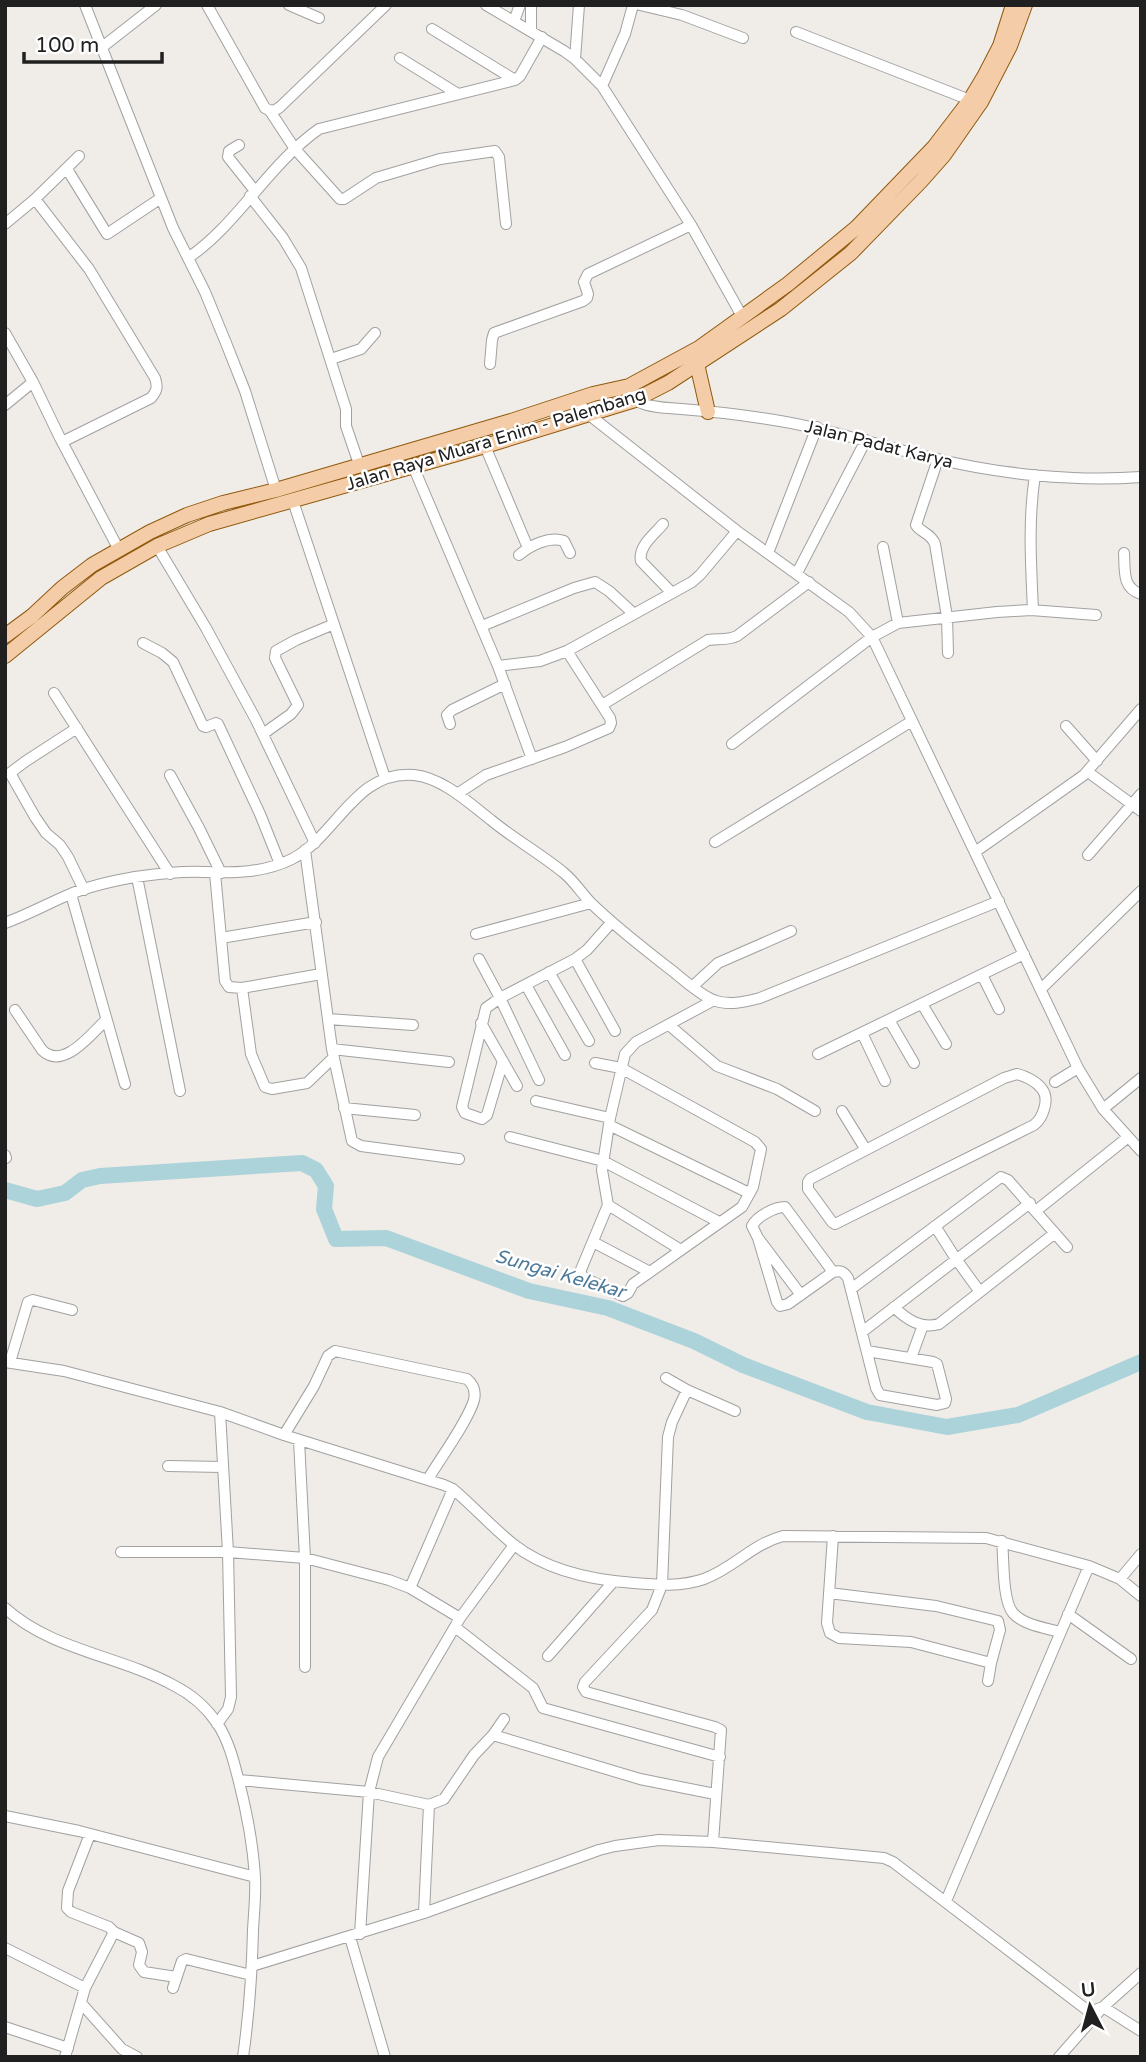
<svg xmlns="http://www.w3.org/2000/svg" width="1146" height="2062" font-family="'Varela Round',sans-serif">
  <rect width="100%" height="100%" fill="#f0ece8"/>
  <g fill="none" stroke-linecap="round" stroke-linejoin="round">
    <!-- river -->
    <path stroke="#acd3da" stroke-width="16" d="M 5,1190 L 37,1199 L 65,1193 L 82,1180 L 100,1176 L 302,1163 L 316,1170 L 326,1186 L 324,1209 L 336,1239 L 386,1238 L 529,1291 L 608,1308 L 694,1341 L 743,1365 L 867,1412 L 947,1427 L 1018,1415 L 1141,1362"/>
    <!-- minor casing -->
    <g stroke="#a1a1a1" stroke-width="12">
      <path id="minor" d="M 85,5 L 173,228 L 205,292 L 226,343 L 245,391 L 276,490
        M 207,5 L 265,108 C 271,112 275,111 280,107 L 386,5
        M 289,5 L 319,18
        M 486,5 L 564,51 L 575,59 L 602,86 L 691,225 L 743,318
        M 640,5 L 682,15 L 743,38
        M 514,21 L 520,5
        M 432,29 L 515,80
        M 531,31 L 531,5
        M 796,32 L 970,100
        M 101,48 L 156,5
        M 400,58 L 458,94
        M 575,59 L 579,5
        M 602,86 L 625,34 L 633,5
        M 270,111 L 295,149 L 340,199 L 344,199 L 376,178 L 440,159 L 495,151 L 499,157 L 506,224
        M 239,145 L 229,151 L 228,157 L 255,191
        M 67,169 L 107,234 L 161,198
        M 250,196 L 283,238 L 301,268 L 346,409 L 346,426 L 359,464
        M 35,199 L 79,156
        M 5,224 L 35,199 L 89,269 L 155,378 C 158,387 157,391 151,398 L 62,442
        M 188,258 C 237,225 269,164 319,129 L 515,80 L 520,76 L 542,37
        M 5,333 L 33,382 L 60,438 L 118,548
        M 331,359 L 361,349 L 375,333
        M 490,364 L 492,340 L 494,333 L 583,301 L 587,298 L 588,294 L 584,282 L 588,274 L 691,225
        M 633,395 C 635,400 634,400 639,402 C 652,408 668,408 681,409 C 708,411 735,414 761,418 C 820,426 876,445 933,458 C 998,474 1074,482 1141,477
        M 577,400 L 588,414 L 737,531 L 849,612 L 872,637 L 1078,1068 L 1103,1109 L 1141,1151
        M 5,405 L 33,382
        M 485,446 L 528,548
        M 938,459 L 916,525 C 921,533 931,533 935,544 L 947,617 L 948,653
        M 413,466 L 498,666 L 532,759
        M 293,501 L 385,778
        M 663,524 C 654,535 638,546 641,561 L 672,593
        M 157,546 L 206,628 L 256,720 L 315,843
        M 883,547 L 898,623
        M 768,553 L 817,427
        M 1124,553 C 1125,571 1122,588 1141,594
        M 519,555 C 531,545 549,536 564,541 L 570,553
        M 797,573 L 866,440
        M 1033,610 C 1031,565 1028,520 1035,475
        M 482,626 L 574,588 L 595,582 L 609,591 L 634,614
        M 143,643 L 162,653 L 173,662 L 203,726 L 206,727 L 216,723 L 218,724 L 260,814 L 280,864
        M 498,666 L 540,661 L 567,651 L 692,582 L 700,575 L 737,531
        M 54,693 L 170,874
        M 602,705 L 708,640 C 718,638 727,641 737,636 L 809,582
        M 450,724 L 447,715 L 452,710 L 505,684
        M 1066,726 L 1097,761
        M 77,728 L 26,761 L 10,773 L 35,817 L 46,833 L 60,845 L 68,857 L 84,890
        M 263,734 L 291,714 L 298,705 L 275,658 L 276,651 L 296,640 L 334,624
        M 732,744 L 872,637 L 898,623 L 997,612 L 1031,610 L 1096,615
        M 1088,772 L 1141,811
        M 170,775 L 199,828 L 221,873
        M 457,794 L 486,775 L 565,747 L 609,728 L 611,723 L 610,718 L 567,651
        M 715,842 L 912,721
        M 305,850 L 332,1049 L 352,1141 L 361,1146 L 459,1159
        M 975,852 L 1084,775 L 1141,709
        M 1088,855 L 1141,794
        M 215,873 L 225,981 L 229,987 L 242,988 L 321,974
        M 137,877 L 180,1091
        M 71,894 L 125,1084
        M 5,923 C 27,915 47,904 68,895 C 89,886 112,881 135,877 C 156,874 182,871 204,872 C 234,873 264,873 292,859 C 337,836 355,770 414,775 C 443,778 469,803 491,820 C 514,839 541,854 564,873 C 575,882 582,894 592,904 C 617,928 643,948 670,969 C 683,979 697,993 713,1000 C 728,1006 745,1002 760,998 L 999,901
        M 476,934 L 591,903
        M 221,938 L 316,922
        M 479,959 L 500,998 L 539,1080
        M 575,959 L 615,1031
        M 549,972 L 589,1041
        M 982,975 L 999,1009
        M 526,985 L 565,1055
        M 693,986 L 718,963 L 791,931
        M 242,988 L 251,1054 L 265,1087 L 272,1089 L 307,1083 L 333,1058
        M 1041,989 L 1141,891
        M 922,1004 L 946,1044
        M 15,1010 L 42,1050 C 63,1071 91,1034 106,1020
        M 328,1019 L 413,1025
        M 889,1020 L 914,1063
        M 481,1023 L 517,1086
        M 669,1025 L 717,1066 L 777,1089 L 815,1111
        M 862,1033 L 885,1081
        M 332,1049 L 449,1062
        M 818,1054 L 1024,954
        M 503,1061 L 487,1115 L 482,1119 L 465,1113 L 462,1107 L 486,1008 L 500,998 L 575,959 L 587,950 L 611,923
        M 595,1063 L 621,1068 L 755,1142 L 761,1149 L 753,1187 L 742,1207 L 681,1250 L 608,1205
        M 1017,1074 C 1026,1076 1037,1082 1042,1089 C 1050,1099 1043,1118 1034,1125 L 835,1224 L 832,1222 L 808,1189 L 808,1182 L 810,1179 L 1004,1078 Z
        M 1055,1082 L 1078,1068
        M 536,1101 L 610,1118
        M 344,1108 L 415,1115
        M 1103,1109 L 1141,1078
        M 842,1111 L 866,1150
        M 609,1125 L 749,1193
        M 510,1137 L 603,1161 L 719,1222
        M 5,1155 L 6,1158
        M 1037,1210 L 1127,1138
        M 935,1226 L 956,1259 L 980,1292
        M 758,1238 L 777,1302 L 780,1306 L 788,1304 L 833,1272 C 841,1270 844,1272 848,1278 L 876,1388 L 880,1395 L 937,1405 L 945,1403 L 946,1399 L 937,1364 L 933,1362 L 867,1351
        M 593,1242 L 650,1272
        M 681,1250 L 633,1284 L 628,1293 L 623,1296 L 584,1278 L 580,1272 L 608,1205 L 602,1170 L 610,1118 L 625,1054 L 636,1042 L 714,1000
        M 851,1289 L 1001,1177 L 1008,1180 L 1067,1247
        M 801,1295 L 758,1238 L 752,1226 C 757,1216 775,1207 785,1207 L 833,1272
        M 894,1307 C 907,1320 921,1329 939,1324 L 1055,1233
        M 862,1332 L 1030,1203
        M 911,1358 L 923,1325
        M 5,1362 L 64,1371 L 220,1412 L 284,1435 L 444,1485 L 453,1489 C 474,1507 492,1527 513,1544 C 547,1571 591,1580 634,1583 C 657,1585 681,1587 704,1579 C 734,1568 752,1544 783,1536 L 986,1538 L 1089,1566 L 1120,1579 L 1141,1596
        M 10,1362 L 28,1302 L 33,1300 L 72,1310
        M 666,1378 L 687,1390 L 672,1422 L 668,1437 L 662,1585 L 652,1610 L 585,1682 L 583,1687 L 586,1692 L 715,1727 L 721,1730 L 713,1842
        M 687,1390 L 735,1411
        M 284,1435 L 314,1386 L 328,1356 L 335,1351 L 467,1379 C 473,1384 476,1391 474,1400 C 468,1421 440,1459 428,1479
        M 299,1440 L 305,1558 L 305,1667
        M 168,1466 L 223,1467
        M 833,1536 L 827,1623 L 830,1633 L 839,1638 L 911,1642 L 991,1663 L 988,1681
        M 1002,1541 C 1004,1558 1002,1600 1013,1613 C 1023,1625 1046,1628 1060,1632
        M 121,1552 L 228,1552 L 305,1558 L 389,1580 L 410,1588 L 460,1618
        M 1120,1579 L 1141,1554
        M 410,1588 L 453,1489
        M 829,1593 L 936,1606 L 998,1621 L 1000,1630 L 991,1663
        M 5,1608 C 51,1650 120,1656 173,1685 C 191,1694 206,1707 217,1723 C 229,1741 234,1762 239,1782 C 247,1813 253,1845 255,1877 C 256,1894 254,1912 253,1930 C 252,1972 249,2015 243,2057
        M 1068,1614 L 1131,1659
        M 455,1627 L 533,1688 L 543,1708 L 720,1757
        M 548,1656 L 613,1582
        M 217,1724 L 228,1709 L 231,1697 L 228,1552 L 220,1412
        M 493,1735 L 504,1719
        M 239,1780 L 369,1792 L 429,1805 L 424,1913
        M 429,1805 L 444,1799 L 474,1755 L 493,1735 L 640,1779 L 715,1794
        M 5,1816 L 79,1831 L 255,1877
        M 946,1901 L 1089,1566
        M 114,1932 L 139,1943 L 142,1952 L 139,1965 L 144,1972 L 176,1977
        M 360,1934 L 369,1792 L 378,1757 L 460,1618 L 514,1545
        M 350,1937 L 385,2057
        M 5,1948 L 85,1988
        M 252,1966 L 424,1913 L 599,1850 L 615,1846 L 659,1840 L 713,1842 L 884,1858 L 893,1862 L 1087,2010 L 1095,2010 L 1103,2007 L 1141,1973
        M 173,1988 L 182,1961 L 186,1959 L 251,1975
        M 81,2003 L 122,2049 L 137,2057
        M 5,2027 L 68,2048
        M 65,2057 L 85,1988 L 114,1932 L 109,1927 L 71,1912 L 67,1908 L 68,1891 L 90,1834
        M 1059,2057 L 1103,2007 L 1141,2031"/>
    </g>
    <!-- major casing -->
    <g stroke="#90590d" stroke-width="16">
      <path id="major" d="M 695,355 L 708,412
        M 5,636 L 32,616 L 62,588 L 92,565 L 150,532 L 187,515 L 223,503 L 276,490 L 511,421 L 593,394 L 629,386 L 699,348 L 788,284 L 856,228 L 934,147 L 970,100 L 985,75 L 1000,46 L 1013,5
        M 5,656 L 101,578 L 157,546 L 209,524 L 485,446 L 635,400 L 668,383 L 781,309 L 851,253 L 921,181 L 944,155 L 981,102 L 1010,46 L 1025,5"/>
    </g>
    <!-- minor -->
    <use href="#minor" stroke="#fff" stroke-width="10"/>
    <!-- major -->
    <use href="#major" stroke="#f4cda8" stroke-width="14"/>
  </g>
  <g text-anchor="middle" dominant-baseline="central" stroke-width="5" stroke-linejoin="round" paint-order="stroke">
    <!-- street labels -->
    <g font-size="18" fill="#202020" stroke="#fff">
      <text transform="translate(496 439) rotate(-17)">Jalan Raya Muara Enim - Palembang</text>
      <text transform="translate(879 444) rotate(14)">Jalan Padat Karya</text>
    </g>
    <!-- water labels -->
    <g font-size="19" font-style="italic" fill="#4d799a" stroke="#fff">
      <text transform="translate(560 1274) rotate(16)">Sungai Kelekar</text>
    </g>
  </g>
  <!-- border -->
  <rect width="1146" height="2062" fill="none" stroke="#202020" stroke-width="14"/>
  <!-- north arrow -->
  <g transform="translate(1090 2006) rotate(354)" stroke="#ffffff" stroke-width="5" paint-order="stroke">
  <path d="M0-5L12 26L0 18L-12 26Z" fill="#202020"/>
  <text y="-10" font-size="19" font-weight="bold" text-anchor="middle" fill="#202020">U</text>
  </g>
  <!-- scale -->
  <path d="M24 52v10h138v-10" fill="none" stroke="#202020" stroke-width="3.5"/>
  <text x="35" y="52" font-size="21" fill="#202020" stroke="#ffffff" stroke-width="5" paint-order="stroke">100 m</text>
</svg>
